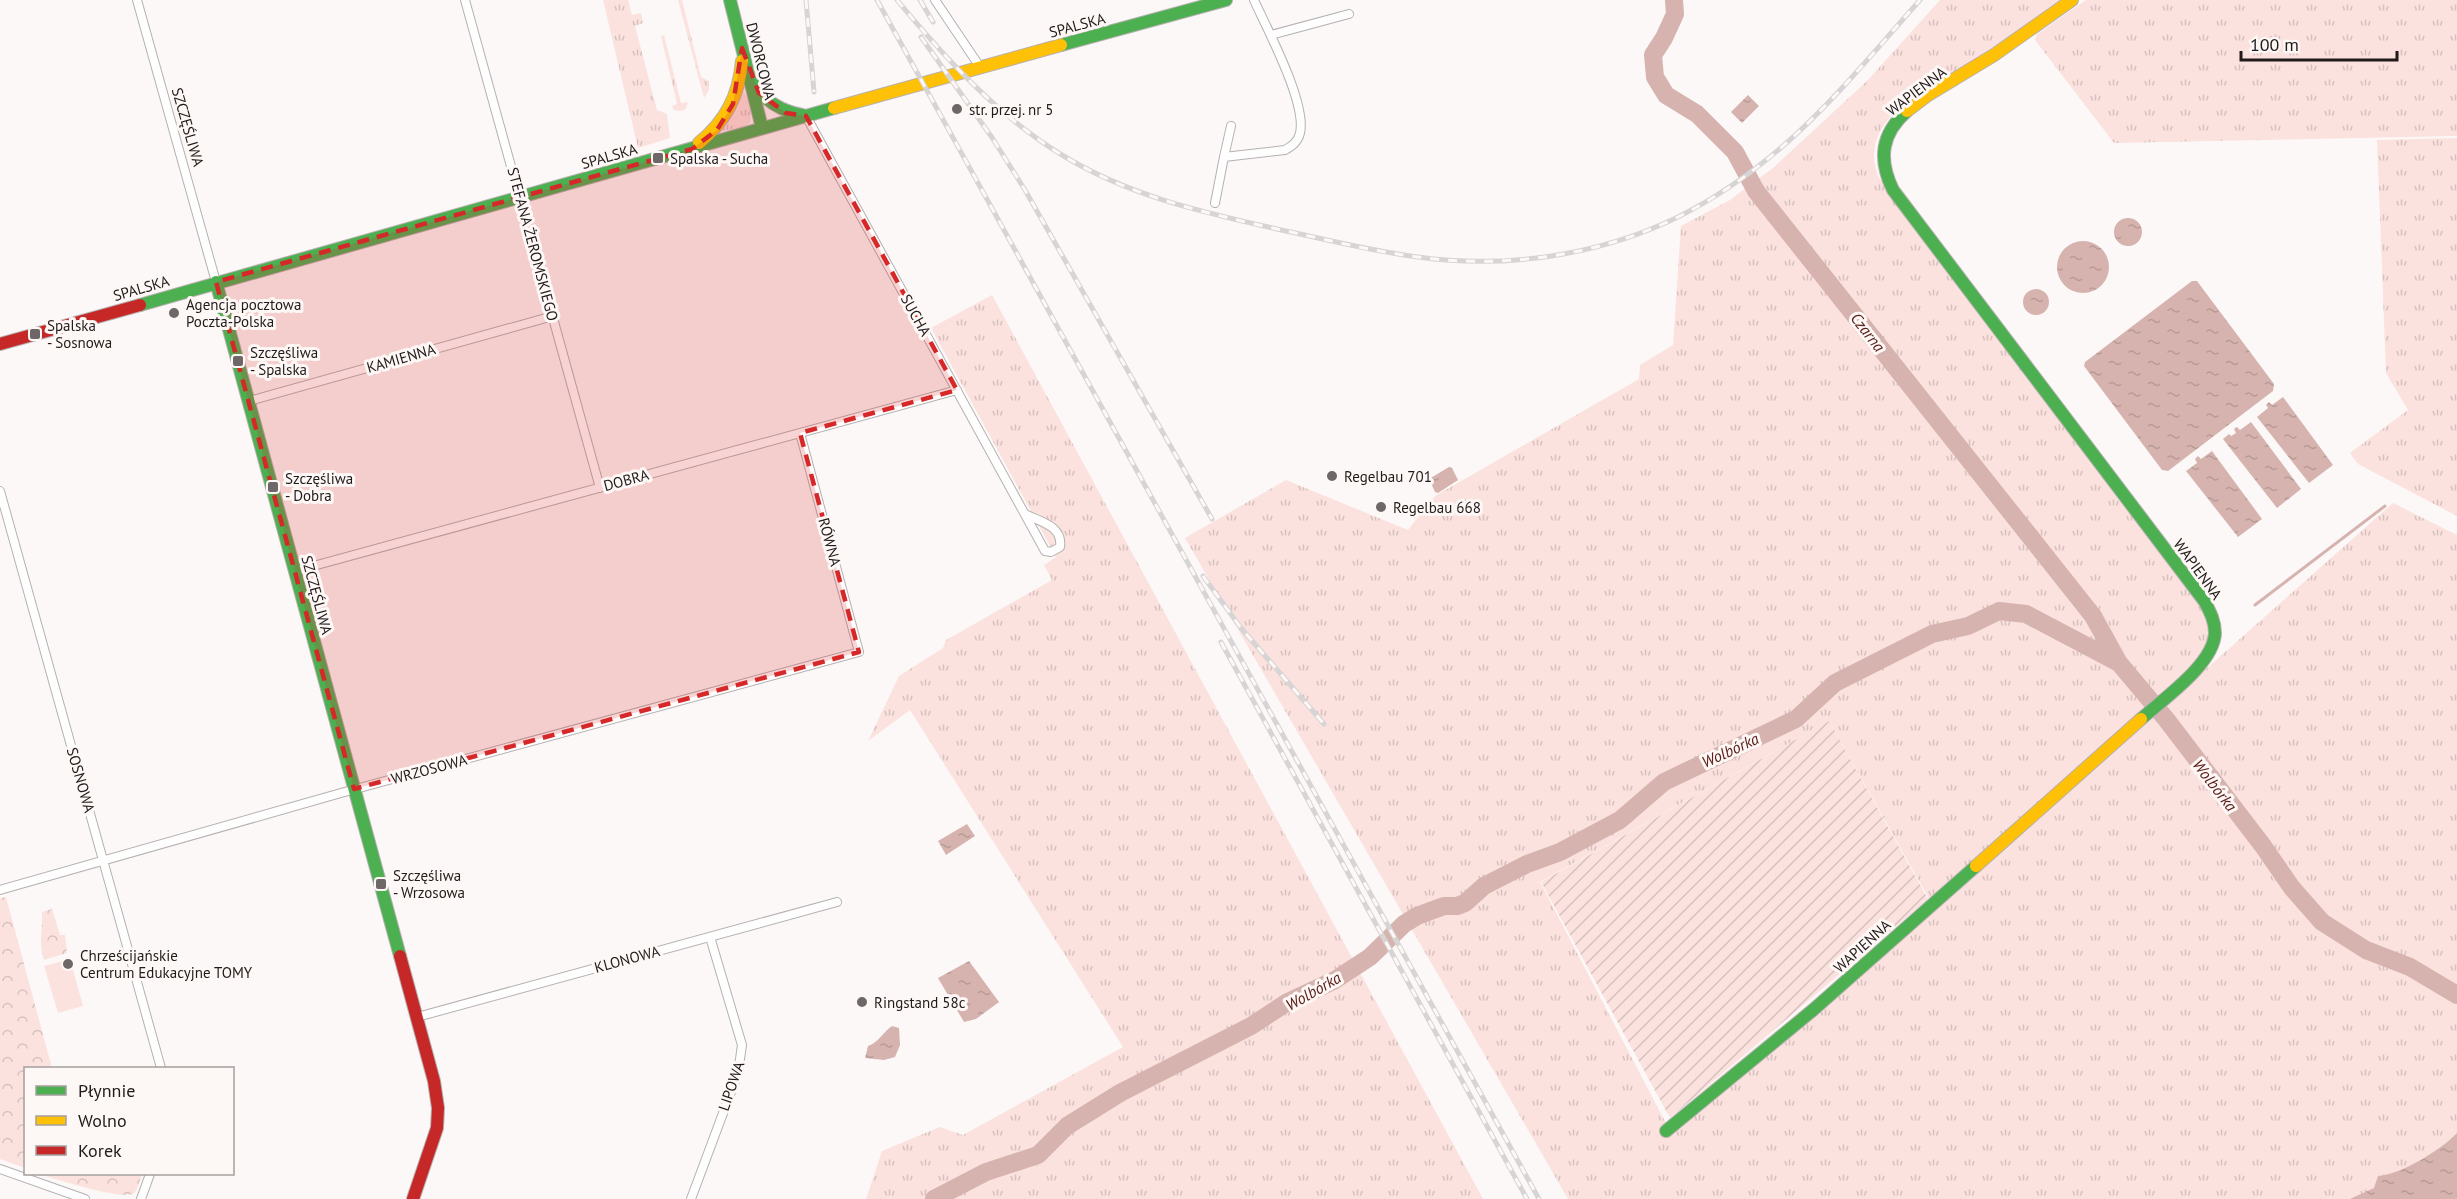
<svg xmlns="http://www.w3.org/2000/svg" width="2457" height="1199" font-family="'PT Sans',sans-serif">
  <defs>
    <pattern id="grass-tufts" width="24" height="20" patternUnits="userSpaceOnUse" patternTransform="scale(1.5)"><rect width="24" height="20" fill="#fbe2de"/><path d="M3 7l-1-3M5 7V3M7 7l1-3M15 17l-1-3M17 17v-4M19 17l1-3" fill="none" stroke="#d7c1be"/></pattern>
    <pattern id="forest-crowns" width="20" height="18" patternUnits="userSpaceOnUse" patternTransform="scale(1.5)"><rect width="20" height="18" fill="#fbe2de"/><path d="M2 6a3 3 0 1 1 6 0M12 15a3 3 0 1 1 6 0" fill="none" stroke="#d7c1be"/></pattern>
    <pattern id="garden-furrows" width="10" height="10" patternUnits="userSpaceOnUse" patternTransform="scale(1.5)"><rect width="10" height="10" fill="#fbe2de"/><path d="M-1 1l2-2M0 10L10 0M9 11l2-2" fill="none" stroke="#d7c1be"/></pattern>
    <pattern id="water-ripples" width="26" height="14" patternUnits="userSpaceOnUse" patternTransform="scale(1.5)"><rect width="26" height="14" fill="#d6b3ae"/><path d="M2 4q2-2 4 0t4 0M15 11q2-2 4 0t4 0" fill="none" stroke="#b79995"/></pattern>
  </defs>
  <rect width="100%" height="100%" fill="#fcf8f7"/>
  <!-- grass -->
  <path fill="url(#grass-tufts)" d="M 603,0 L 628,0 L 632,15 L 641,13 L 643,23 L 635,26 L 657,110 L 667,114 L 670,138 L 638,148 Z
    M 678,0 L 682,0 L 701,77 L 709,81 L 709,90 L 704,98 Z
    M 1940,0 L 2063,0 L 1893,114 C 1876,132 1869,151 1878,176 L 2204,609 C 2212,628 2209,640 2201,658 L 1931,902 L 1829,721 L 1540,882 L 1670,1131 L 1817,1014 L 2393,503 L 2457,535 L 2457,1199 L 1568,1199 L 1185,538 L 1286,480 L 1408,530 L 1435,496 L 1639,379 L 1640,365 L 1673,345 L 1681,226 L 1730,200 L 1773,168 L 1867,81 Z
    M 2086,0 L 2457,0 L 2457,136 L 2114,143 L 2035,40 L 2037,34 Z
    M 664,35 L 681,103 L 688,102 L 686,109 L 681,111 L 674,110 L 672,106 L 677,104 L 661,36 Z
    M 743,91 C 749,97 752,115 750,123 L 744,127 L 722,131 Z
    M 2457,138 L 2457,516 L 2358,464 L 2350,453 L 2408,410 L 2386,373 L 2377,140 Z
    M 992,295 L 1483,1199 L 866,1199 L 882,1151 L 940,1127 L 963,1135 L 1123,1047 L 910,710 L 868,741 L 899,676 L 943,648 L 946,640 L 1052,580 L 1044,565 L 1056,557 L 931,328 Z"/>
  <!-- forest -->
  <path fill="url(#forest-crowns)" d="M 6,897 L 52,1068 L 26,1068 L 25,1168 L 0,1159 L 0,898 Z
    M 52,909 L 60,935 L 65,935 L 67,953 L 44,960 C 38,940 43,932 42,912 Z
    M 40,1174 L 142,1174 C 140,1180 138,1190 133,1194 C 117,1199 59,1180 40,1174 Z"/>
  <!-- garden -->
  <path fill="url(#garden-furrows)" d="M 1829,721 L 1928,899 L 1670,1118 L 1541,882 Z"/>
  <!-- pitch -->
  <path fill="#fbe2de" d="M 70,959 L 83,1006 L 58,1013 L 44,966 Z"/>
  <!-- water -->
  <path fill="url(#water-ripples)" d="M 1748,95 L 1759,106 L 1742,123 L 1731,112 Z
    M2114 232a14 14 0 1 1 28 0a14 14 0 1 1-28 0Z
    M2057 267a26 26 0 1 1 52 0a26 26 0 1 1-52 0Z
    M 2192,281 L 2197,281 L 2274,384 L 2273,391 L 2168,471 L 2162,470 L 2084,366 L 2085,362 Z
    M2023 302a13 13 0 1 1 26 0a13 13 0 1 1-26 0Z
    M 2283,397 L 2333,465 L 2309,483 L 2257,417 L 2268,408 L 2266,405 L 2269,402 L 2272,405 Z
    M 2251,422 L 2301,489 L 2277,508 L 2223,439 L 2229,434 L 2231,436 L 2236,433 L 2234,429 L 2237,427 L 2240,430 Z
    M 2212,451 L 2262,519 L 2238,537 L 2186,471 L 2197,463 L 2195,459 L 2198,456 L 2201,459 Z
    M 1449,467 L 1452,468 L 1458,480 L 1438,493 L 1435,492 L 1429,479 Z
    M 967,824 L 975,836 L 946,855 L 938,841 Z
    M 969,961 L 999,1002 L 976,1019 L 964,1022 L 938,978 Z
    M 892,1026 L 899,1028 L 900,1045 L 895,1057 L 884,1060 L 865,1058 L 868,1046 C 878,1043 883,1032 892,1026 Z
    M 2457,1133 L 2457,1199 L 2350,1199 L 2374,1188 L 2378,1176 C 2400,1175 2441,1150 2457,1133 Z"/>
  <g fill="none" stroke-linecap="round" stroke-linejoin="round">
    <!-- stream -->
    <path stroke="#d6b3ae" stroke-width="3" d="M 2255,605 L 2385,506"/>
    <!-- river -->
    <path stroke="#d6b3ae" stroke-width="18" d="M 1674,0 L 1675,14 L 1664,38 L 1653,55 L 1655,77 L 1666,95 L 1697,114 L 1735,152 L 1756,191 L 2093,616 L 2119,663
      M 934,1199 L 986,1172 L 1038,1155 L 1067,1126 L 1120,1093 L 1251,1026 L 1286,1003 L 1335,980 L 1370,957 L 1404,924 L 1417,916 L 1444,906 L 1457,906 L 1465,903 L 1484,886 L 1527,864 L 1560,852 L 1620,820 L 1664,782 L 1796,719 L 1835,683 L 1932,634 L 1968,626 L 1999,611 L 2026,614 L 2119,663 L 2166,719 L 2263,846 L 2292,888 L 2322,922 L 2366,950 L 2410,967 L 2457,995"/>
    <!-- street casing -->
    <g stroke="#b5b1b0" stroke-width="10">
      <path id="street" d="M 137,0 L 216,282
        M 465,0 L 600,488
        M 935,0 L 980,67
        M 1271,35 L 1349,14
        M 806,116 L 1045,551 L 1051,552 L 1060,547 C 1063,526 1041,522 1025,514
        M 1224,157 L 1231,126
        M 1215,203 L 1224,157 L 1285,150 C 1292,146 1298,142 1300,133 C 1307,103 1267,29 1254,0
        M 249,401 L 553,316
        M 0,491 L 161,1068
        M 295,571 L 957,390
        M 0,890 L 341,793 L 859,652 L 800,433
        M 417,1017 L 837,902
        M 0,1169 L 85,1199
        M 141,1199 L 150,1174
        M 691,1199 L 738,1073 L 742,1045 L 710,937"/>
    </g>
    <!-- fast casing -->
    <g stroke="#b5b1b0" stroke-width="14">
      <path id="fast" d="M 730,0 L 762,128
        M 1061,45 L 1226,0
        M 754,84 C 766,102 781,111 802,115
        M 1907,111 C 1881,134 1878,159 1893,190 L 2205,602 C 2210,612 2215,621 2215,633 C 2214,664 2163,699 2141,719
        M 216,282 L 400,956
        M 140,305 L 834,108
        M 1666,1131 L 1813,1010 L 1976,866"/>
    </g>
    <!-- slow casing -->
    <g stroke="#b5b1b0" stroke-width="14">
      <path id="slow" d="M 834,108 L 1061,45
        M 1907,111 L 1928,95 L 1994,55 L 2072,0
        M 699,143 C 726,121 739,95 742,61
        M 1976,866 L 2141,719"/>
    </g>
    <!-- jam casing -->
    <g stroke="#b5b1b0" stroke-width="14">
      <path id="jam" d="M 0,344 L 140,305
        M 400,956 L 434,1081 L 438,1108 L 437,1128 L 413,1199"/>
    </g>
    <!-- street -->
    <use href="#street" stroke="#fffefe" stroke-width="8"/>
    <!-- fast -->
    <use href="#fast" stroke="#4caf50" stroke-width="12"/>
    <!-- slow -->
    <use href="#slow" stroke="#ffc107" stroke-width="12"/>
    <!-- jam -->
    <use href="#jam" stroke="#c62828" stroke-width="12"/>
    <!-- rail casing -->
    <g stroke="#d6d4d4" stroke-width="5">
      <path id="rail" d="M 806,0 L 814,92
        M 877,0 L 1539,1199
        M 897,0 C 945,58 998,116 1062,155 C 1129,196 1202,212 1277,229 C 1324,239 1371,251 1418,257 C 1504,269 1597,256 1676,218 C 1783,165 1843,87 1920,0
        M 920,0 L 933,22
        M 921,37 L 993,139 L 1025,190 L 1212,519
        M 1203,576 L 1241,628 L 1324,724
        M 1221,642 L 1527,1199"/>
    </g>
    <!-- rail -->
    <use href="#rail" stroke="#fdf7f6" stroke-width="3" stroke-dasharray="9" stroke-linecap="butt"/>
  </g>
  <!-- marked area -->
  <path fill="#d62828" fill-opacity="0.2" stroke="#d62828" stroke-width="4.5" stroke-dasharray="12 8" stroke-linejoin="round" d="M 742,48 L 759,93 L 786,113 L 806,116 L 957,390 L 800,433 L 859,652 L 354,789 L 216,282 L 692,149 L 717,130 L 733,104 Z"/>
  <!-- markers -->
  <g fill="#6d6867" stroke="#fdf7f6" stroke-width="2">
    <circle cx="957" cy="109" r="6"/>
    <rect x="652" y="152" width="12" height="12" rx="3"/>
    <circle cx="174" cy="313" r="6"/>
    <rect x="29" y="328" width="12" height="12" rx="3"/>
    <rect x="232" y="355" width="12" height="12" rx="3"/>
    <circle cx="1332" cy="476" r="6"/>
    <rect x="267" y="481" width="12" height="12" rx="3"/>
    <circle cx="1381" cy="507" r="6"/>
    <rect x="375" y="878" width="12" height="12" rx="3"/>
    <circle cx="68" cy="964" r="6"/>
    <circle cx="862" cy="1002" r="6"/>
  </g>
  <g text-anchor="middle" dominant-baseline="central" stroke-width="6" stroke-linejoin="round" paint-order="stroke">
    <!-- street labels -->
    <g font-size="15" fill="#201a1a" stroke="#fdf7f6">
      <text transform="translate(1077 25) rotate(-15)">SPALSKA</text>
      <text transform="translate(761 61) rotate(76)">DWORCOWA</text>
      <text transform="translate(1916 91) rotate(-37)">WAPIENNA</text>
      <text transform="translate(188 127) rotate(74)">SZCZĘŚLIWA</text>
      <text transform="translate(609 156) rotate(-16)">SPALSKA</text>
      <text transform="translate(533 244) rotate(75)">STEFANA ŻEROMSKIEGO</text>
      <text transform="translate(141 288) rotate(-16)">SPALSKA</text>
      <text transform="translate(916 315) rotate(61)">SUCHA</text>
      <text transform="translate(401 358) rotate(-16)">KAMIENNA</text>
      <text transform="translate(626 480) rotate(-15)">DOBRA</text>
      <text transform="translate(830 542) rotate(75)">RÓWNA</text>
      <text transform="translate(2198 569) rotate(54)">WAPIENNA</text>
      <text transform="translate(317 595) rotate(75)">SZCZĘŚLIWA</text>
      <text transform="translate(429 769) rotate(-15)">WRZOSOWA</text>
      <text transform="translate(81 780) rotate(74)">SOSNOWA</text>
      <text transform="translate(1862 946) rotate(-42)">WAPIENNA</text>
      <text transform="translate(627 959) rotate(-15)">KLONOWA</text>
      <text transform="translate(731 1086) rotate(-71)">LIPOWA</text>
    </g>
    <!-- poi labels -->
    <g font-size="15" fill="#201a1a" stroke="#fdf7f6" text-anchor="start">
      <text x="969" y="109">str. przej. nr 5</text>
      <text x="670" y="158">Spalska - Sucha</text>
      <text x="186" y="304">Agencja pocztowa<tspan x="186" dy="17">Poczta-Polska</tspan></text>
      <text x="47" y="325">Spalska<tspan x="47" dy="17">- Sosnowa</tspan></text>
      <text x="250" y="352">Szczęśliwa<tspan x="250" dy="17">- Spalska</tspan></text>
      <text x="1344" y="476">Regelbau 701</text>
      <text x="285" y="478">Szczęśliwa<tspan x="285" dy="17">- Dobra</tspan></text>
      <text x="1393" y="507">Regelbau 668</text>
      <text x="393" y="875">Szczęśliwa<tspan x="393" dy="17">- Wrzosowa</tspan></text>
      <text x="80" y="955">Chrześcijańskie<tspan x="80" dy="17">Centrum Edukacyjne TOMY</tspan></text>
      <text x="874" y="1002">Ringstand 58c</text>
    </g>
    <!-- water labels -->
    <g font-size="16" font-style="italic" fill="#5d211b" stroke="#fdf7f6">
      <text transform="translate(1868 332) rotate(52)">Czarna</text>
      <text transform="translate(1730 750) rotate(-25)">Wolbórka</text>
      <text transform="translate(2215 785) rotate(52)">Wolbórka</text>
      <text transform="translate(1313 991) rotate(-30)">Wolbórka</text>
    </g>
  </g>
  <!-- legend -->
  <rect x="24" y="1067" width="210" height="108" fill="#fdf7f6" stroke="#a59f9e" stroke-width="1.5"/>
  <rect x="36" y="1086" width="30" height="9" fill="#4caf50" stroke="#a59f9e" stroke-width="1.5"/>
  <text x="78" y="1097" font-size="18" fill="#201a1a">Płynnie</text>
  <rect x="36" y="1116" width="30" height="9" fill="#ffc107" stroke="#a59f9e" stroke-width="1.5"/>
  <text x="78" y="1127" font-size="18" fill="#201a1a">Wolno</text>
  <rect x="36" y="1146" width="30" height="9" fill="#c62828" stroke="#a59f9e" stroke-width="1.5"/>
  <text x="78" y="1157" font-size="18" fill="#201a1a">Korek</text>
  <!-- scale -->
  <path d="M2241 51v9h156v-9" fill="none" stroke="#201a1a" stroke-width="3"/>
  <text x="2250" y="51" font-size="18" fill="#201a1a" stroke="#fdf7f6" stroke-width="4.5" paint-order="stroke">100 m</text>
</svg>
